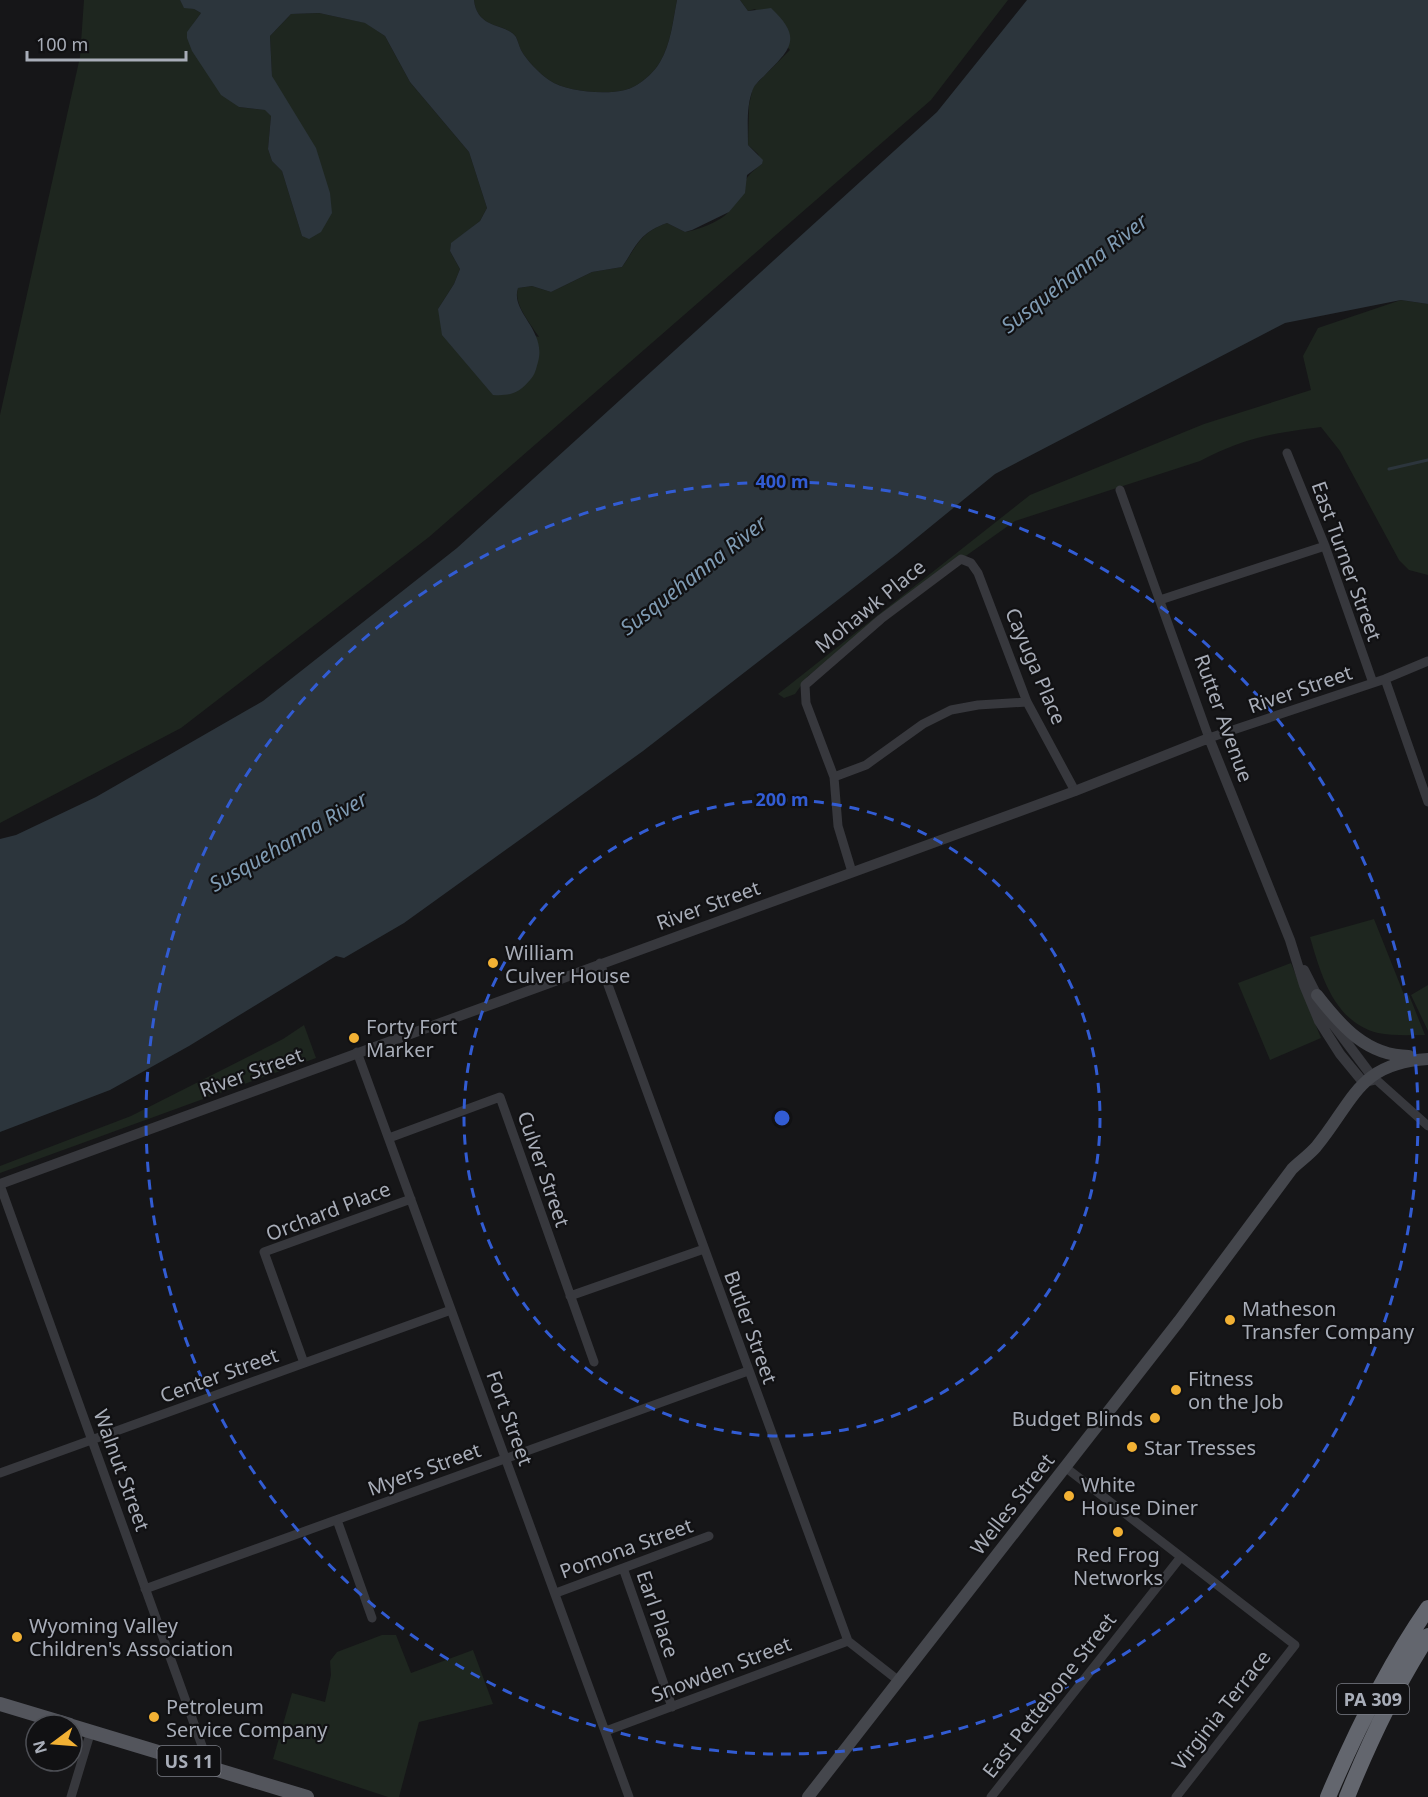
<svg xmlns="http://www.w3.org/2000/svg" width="1428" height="1797" font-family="'Noto Sans',sans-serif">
  <rect width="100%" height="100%" fill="#161618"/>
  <!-- green -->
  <path fill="#1e261f" d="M 84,0 L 180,0 L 184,7 L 194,9 L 201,13 L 193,24 L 239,107 L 266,110 L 271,116 L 268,149 L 272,161 L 282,171 L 302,236 L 278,89 L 272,76 L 270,36 L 291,14 L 319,13 L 366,23 L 385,36 L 410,82 L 469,152 L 487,208 L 480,221 L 451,244 L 450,251 L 460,269 L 454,284 L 438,309 L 539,337 C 530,323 513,304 518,288 L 532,286 L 551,292 L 592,272 L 622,267 C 638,245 639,233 667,223 L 685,232 C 698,230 723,221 731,209 C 744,189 740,179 762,164 L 758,154 L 748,145 L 749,105 L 753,87 L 790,50 L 755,9 L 748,11 L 740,0 L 1008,0 L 931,100 L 429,537 L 181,728 L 0,823 L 0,415 L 80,57 Z
    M 474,0 L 677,0 C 673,20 671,44 660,62 C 654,73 638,87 625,90 C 605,95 566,92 549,80 C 539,73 527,61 521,50 C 519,46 518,41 516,37 C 507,23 477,30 474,0 Z
    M 1401,300 L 1428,304 L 1428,575 L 1409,570 L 1399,560 L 1340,451 L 1321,427 C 1273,433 1244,438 1200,461 L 1015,521 L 946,570 L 808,676 L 795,694 L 784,698 L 778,694 L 1030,495 L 1204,424 L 1311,390 L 1303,356 L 1318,328 Z
    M 1374,919 L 1405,997 L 1409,995 L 1425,1035 C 1410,1035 1392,1036 1378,1033 C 1334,1022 1321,975 1310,937 Z
    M 1291,963 L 1321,1038 L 1270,1060 L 1238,983 Z
    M 1428,985 L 1428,1031 L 1411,995 Z
    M 304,1025 L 316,1058 L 0,1173 L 0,1166 L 131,1116 L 283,1039 Z
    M 382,1635 L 396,1635 L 411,1673 L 473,1650 L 493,1704 L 419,1722 L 399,1797 L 388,1797 L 273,1759 L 292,1693 L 325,1702 L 331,1675 L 330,1661 L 337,1652 Z"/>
  <!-- water -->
  <path fill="#2c353c" d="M 180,0 L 474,0 C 477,30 507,23 516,37 C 518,41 519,46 521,50 C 527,61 539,73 549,80 C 566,92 605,95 625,90 C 638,87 654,73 660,62 C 671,44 673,20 677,0 L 740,0 L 748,11 L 771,8 C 803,38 791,49 765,75 C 761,79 755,84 753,89 C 746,106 748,127 748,145 L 763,160 L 762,164 L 747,175 L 745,193 L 729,212 L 692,230 L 685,232 L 667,223 C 639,233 637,245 622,267 L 592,272 L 551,292 L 532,286 L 518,288 C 510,312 547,330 538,362 C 536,369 535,375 530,380 C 519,393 511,396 493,395 L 442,335 L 438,309 L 454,284 L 460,269 L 450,251 L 451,243 L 480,221 L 487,208 L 469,152 L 410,82 L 385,36 L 365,23 L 319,13 L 291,14 L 270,36 L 272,76 L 316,148 L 330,193 L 332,213 L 321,232 L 309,239 L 302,236 L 282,171 L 272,161 L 268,149 L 271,116 L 265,110 L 239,107 L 221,95 L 192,51 L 187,38 L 187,32 L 201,13 L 194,9 L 184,8 Z
    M 1027,0 L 1428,0 L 1428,304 L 1401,300 L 1285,323 L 995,474 L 897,554 L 643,751 L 404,923 L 344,958 L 336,956 L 189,1046 L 110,1090 L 0,1132 L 0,839 L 16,835 L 96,797 L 263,701 L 457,548 L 937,112 Z"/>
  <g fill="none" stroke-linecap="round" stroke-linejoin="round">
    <!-- stream -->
    <path stroke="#2c353c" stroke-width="3" d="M 1389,469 L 1428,460"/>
    <!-- minor -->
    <path stroke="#37383d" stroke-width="9" d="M 1287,453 L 1325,546 L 1373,683
      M 1120,490 L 1209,738 L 1385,679 L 1428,661
      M 1160,600 L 1325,546
      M 1385,679 L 1428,802
      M 834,777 L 866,765 L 923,724 L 951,710 L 978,705 L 1027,702
      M 852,872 L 838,826 L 834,777 L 806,703 L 805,685 L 881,619 L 961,559 L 971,563 L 978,573 L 1027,702 L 1075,791
      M 600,963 L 848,1641 L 899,1681
      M 357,1052 L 629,1797
      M 1371,1075 L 1428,1126
      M 389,1138 L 500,1097 L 594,1362
      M 0,1185 L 210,1768
      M 570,1296 L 704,1249
      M 304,1363 L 264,1252 L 411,1199
      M 1065,1467 L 1295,1645 L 1176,1797
      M 0,1473 L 451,1310
      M 337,1520 L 372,1618
      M 623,1568 L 672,1707
      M 145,1589 L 748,1371
      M 556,1593 L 709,1536
      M 606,1731 L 848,1641
      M 71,1797 L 91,1731
      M 991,1797 L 1180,1558"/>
    <!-- tertiary -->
    <path stroke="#37383d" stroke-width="10" d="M 1304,970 L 1329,1019 L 1371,1075
      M 0,1184 L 1075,791 L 1209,738 L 1290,940 L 1304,985 L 1319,1021 L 1340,1054 L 1363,1082 L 1373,1080"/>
    <!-- secondary -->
    <path stroke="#45474d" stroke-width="12" d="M 1317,995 C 1341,1026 1367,1056 1409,1056
      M 808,1797 L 1179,1321 L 1292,1169 C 1299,1162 1309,1155 1316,1147 C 1354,1101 1358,1063 1428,1059"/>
    <!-- primary -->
    <path stroke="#53555c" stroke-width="14" d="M 0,1704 L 70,1725
      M 72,1726 L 307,1797"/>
    <!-- motorway -->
    <path stroke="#63666e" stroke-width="16" d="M 1328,1797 C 1356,1731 1387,1667 1428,1608
      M 1347,1797 C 1370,1740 1395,1687 1428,1636"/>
  </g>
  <!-- distance rings -->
  <g fill="none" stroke="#325cd3" stroke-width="3" stroke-dasharray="10 8">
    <circle cx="782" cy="1118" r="318"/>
    <circle cx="782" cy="1118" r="636"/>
  </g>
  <!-- markers -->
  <g fill="#f2b134" stroke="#111113" stroke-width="2">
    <circle cx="493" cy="963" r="6"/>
    <circle cx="354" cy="1038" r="6"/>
    <circle cx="1230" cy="1320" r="6"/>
    <circle cx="1176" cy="1390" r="6"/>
    <circle cx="1155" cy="1418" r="6"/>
    <circle cx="1132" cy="1447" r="6"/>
    <circle cx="1069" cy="1496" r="6"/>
    <circle cx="1118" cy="1532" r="6"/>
    <circle cx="17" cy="1637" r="6"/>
    <circle cx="154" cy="1717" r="6"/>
  </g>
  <g text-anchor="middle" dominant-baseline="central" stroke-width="4.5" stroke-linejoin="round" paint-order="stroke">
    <!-- shield labels -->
    <g fill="#111113" stroke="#7b7e86" stroke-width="1.5">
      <rect x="1337" y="1684" width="72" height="30" rx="4.5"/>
      <rect x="157.5" y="1746" width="63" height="30" rx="4.5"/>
    </g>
    <g font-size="18" font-weight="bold" fill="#a8adb8">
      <text x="1373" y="1699">PA 309</text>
      <text x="189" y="1761">US 11</text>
    </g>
    <!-- street labels -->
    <g font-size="20" fill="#a8adb8" stroke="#111113">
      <text transform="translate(1347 561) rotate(70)">East Turner Street</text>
      <text transform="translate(870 606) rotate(-39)">Mohawk Place</text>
      <text transform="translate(1036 666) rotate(67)">Cayuga Place</text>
      <text transform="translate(1300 689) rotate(-19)">River Street</text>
      <text transform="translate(1224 718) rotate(70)">Rutter Avenue</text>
      <text transform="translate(708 905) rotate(-20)">River Street</text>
      <text transform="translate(251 1072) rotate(-20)">River Street</text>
      <text transform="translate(544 1169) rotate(71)">Culver Street</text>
      <text transform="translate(328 1211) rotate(-21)">Orchard Place</text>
      <text transform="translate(751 1327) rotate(70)">Butler Street</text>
      <text transform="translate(219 1375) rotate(-20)">Center Street</text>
      <text transform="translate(510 1418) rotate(70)">Fort Street</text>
      <text transform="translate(424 1469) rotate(-20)">Myers Street</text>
      <text transform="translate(122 1470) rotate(70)">Walnut Street</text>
      <text transform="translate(1012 1504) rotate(-52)">Welles Street</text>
      <text transform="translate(626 1548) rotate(-20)">Pomona Street</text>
      <text transform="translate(658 1614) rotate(71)">Earl Place</text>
      <text transform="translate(721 1669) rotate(-21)">Snowden Street</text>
      <text transform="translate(1049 1695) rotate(-52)">East Pettebone Street</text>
      <text transform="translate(1221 1710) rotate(-52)">Virginia Terrace</text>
    </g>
    <!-- poi labels -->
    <g font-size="20" fill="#a8adb8" stroke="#111113" text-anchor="start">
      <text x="505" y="952">William<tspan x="505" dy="23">Culver House</tspan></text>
      <text x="366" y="1026">Forty Fort<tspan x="366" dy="23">Marker</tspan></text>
      <text x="1242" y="1308">Matheson<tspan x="1242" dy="23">Transfer Company</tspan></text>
      <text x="1188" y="1378">Fitness<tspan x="1188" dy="23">on the Job</tspan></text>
      <text x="1143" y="1418" text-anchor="end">Budget Blinds</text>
      <text x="1144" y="1447">Star Tresses</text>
      <text x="1081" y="1484">White<tspan x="1081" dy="23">House Diner</tspan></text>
      <text x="1118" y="1554" text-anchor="middle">Red Frog<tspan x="1118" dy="23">Networks</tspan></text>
      <text x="29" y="1625">Wyoming Valley<tspan x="29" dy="23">Children's Association</tspan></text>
      <text x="166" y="1706">Petroleum<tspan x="166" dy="23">Service Company</tspan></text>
    </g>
    <!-- water labels -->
    <g font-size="21" font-style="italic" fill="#7f9bb3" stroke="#111113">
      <text transform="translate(1074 273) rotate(-38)">Susquehanna River</text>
      <text transform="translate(693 575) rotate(-38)">Susquehanna River</text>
      <text transform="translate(288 841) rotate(-30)">Susquehanna River</text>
    </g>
  </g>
  <circle cx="782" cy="1118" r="9" fill="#325cd3" stroke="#111113" stroke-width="3"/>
  <g font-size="18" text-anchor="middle" font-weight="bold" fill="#325cd3" stroke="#111113" stroke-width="4.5" stroke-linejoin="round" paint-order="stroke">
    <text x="782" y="488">400 m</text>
    <text x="782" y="806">200 m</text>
  </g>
  <!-- north arrow -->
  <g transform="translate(54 1743) rotate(254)"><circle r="28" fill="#111113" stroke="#4d4f55" stroke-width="1.5"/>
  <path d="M0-4.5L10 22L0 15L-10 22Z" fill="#f2b134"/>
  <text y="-9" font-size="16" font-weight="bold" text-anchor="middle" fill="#a8adb8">N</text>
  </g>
  <!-- scale -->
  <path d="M27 51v9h159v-9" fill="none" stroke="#a8adb8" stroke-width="3"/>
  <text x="36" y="51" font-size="18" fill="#a8adb8" stroke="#111113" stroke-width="4.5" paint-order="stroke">100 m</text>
</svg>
